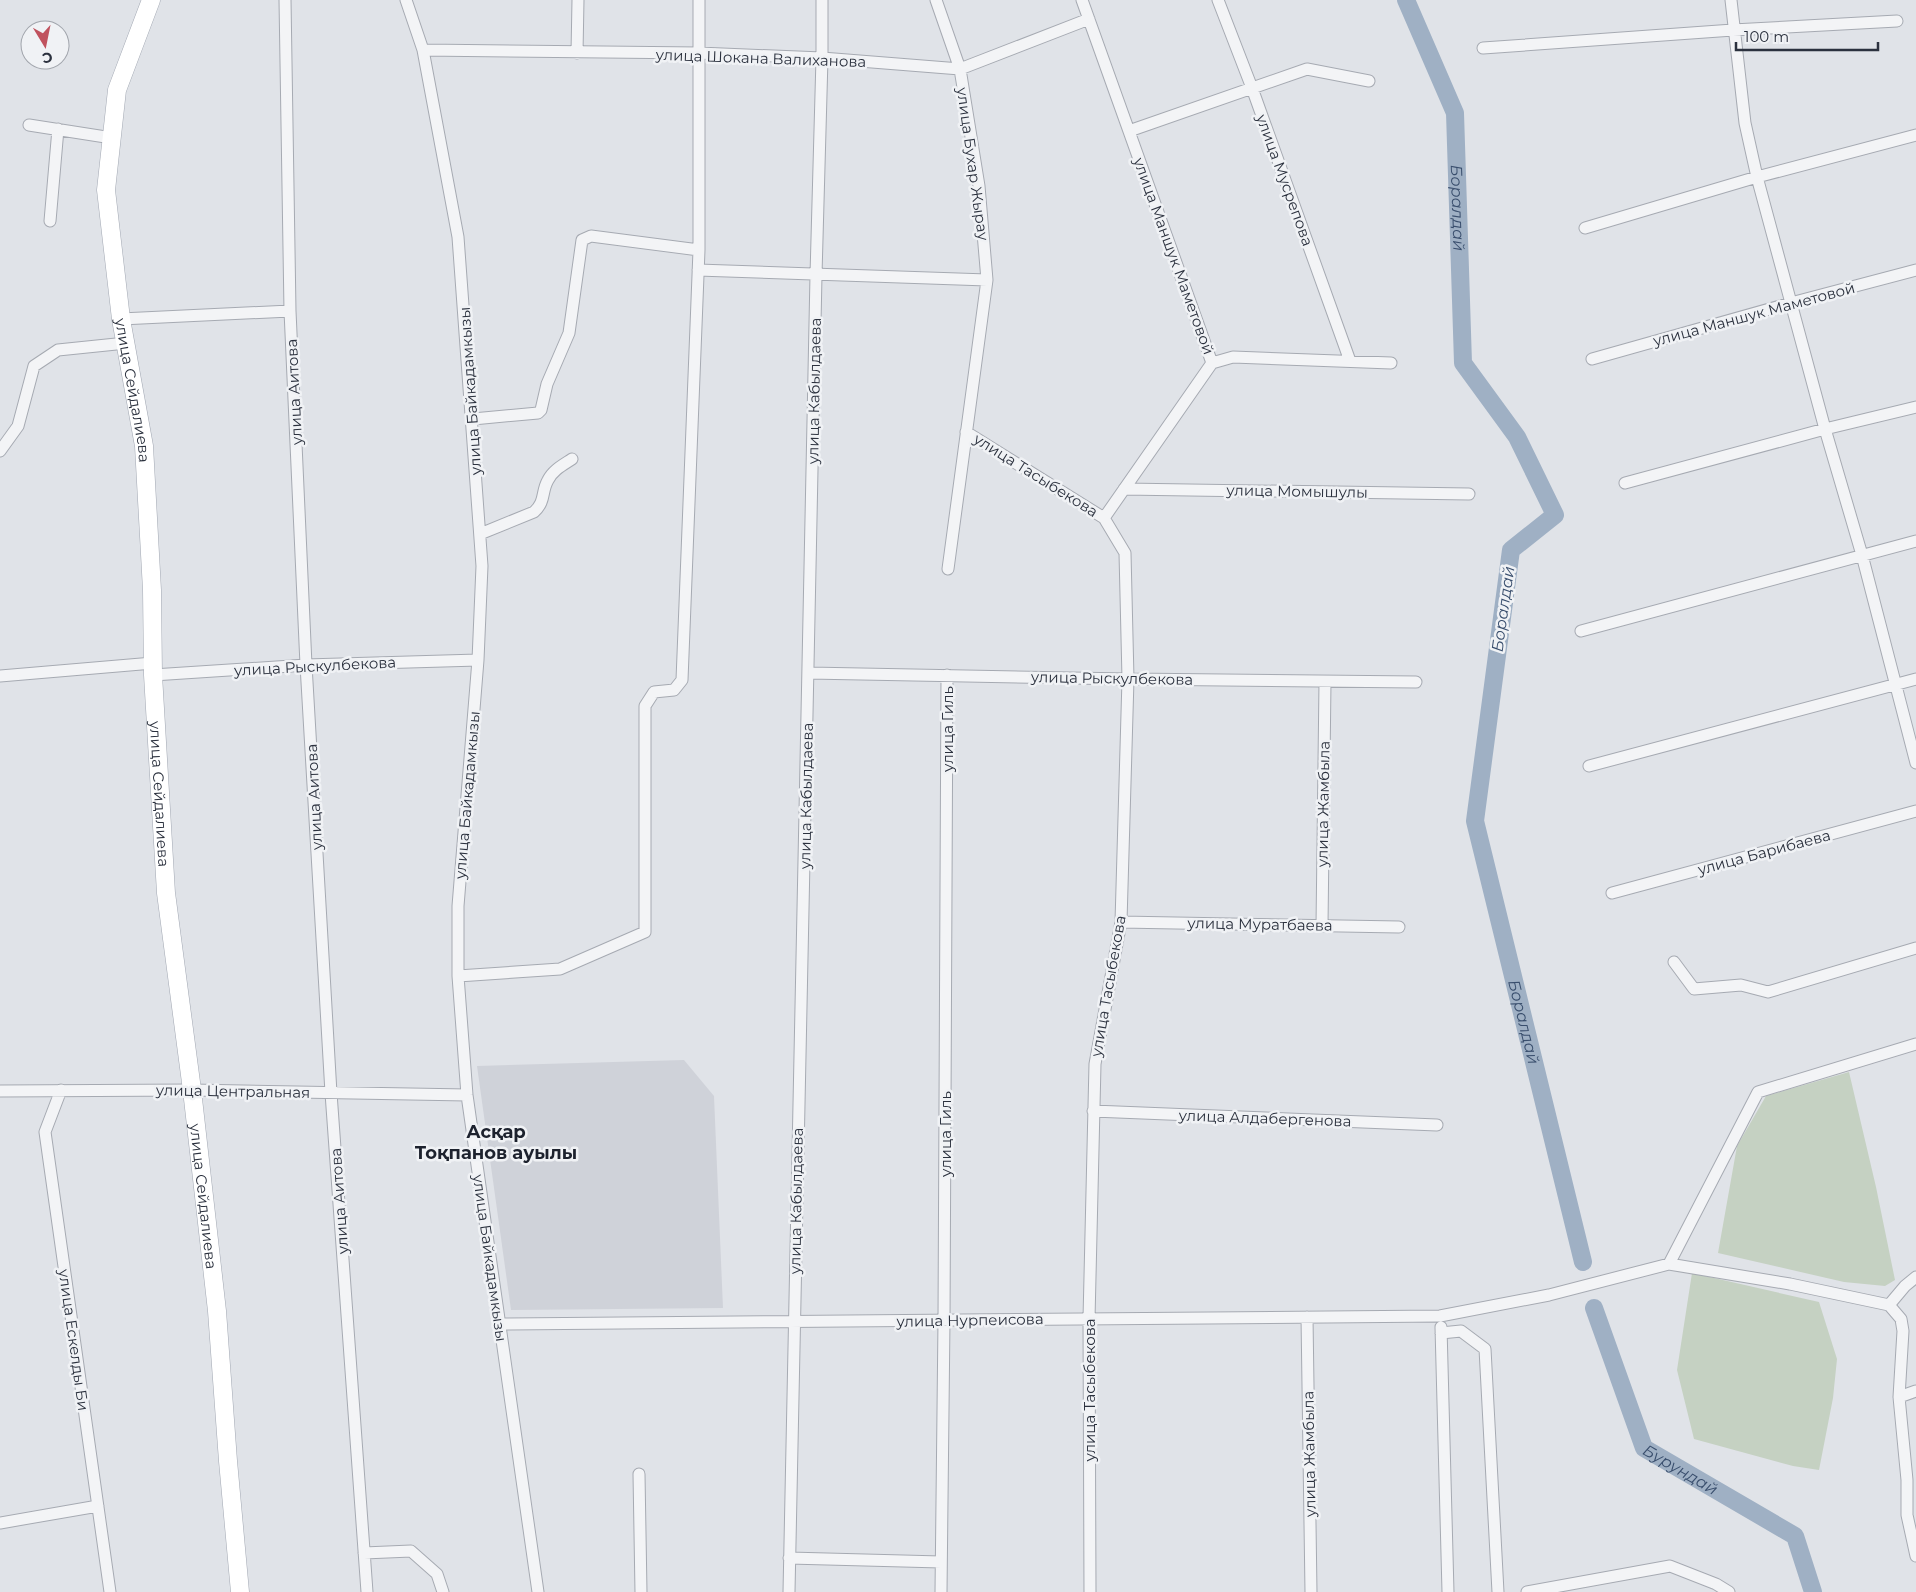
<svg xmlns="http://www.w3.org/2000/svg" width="1916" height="1592" font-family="Montserrat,sans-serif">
  <rect width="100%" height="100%" fill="#e0e3e8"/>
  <!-- built -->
  <path fill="#cfd2d9" d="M 684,1060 L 714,1096 L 723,1308 L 511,1310 L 477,1066 Z"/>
  <!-- green -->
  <path fill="#c5d1c2" d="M 1849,1072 L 1876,1187 L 1895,1280 L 1885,1286 L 1844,1282 L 1718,1253 L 1737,1146 L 1766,1096 Z
    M 1692,1273 L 1819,1302 L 1837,1359 L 1833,1398 L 1819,1470 L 1793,1466 L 1694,1439 L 1677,1370 Z"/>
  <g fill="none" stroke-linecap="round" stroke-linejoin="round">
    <!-- river -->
    <g stroke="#9fb0c4" stroke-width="18">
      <path id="s1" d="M 1406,0 L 1455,113 L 1463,363 L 1517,437 L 1555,515 L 1511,550 L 1475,821 L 1583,1262"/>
      <path id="s2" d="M 1594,1308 L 1644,1448 L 1795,1536 L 1813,1592"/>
    </g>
    <!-- street casing -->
    <g stroke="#a6aab2" stroke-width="13">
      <path id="street" d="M 285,0 L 290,311 L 306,665 L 331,1093 L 367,1592
        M 406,0 L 423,50 L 458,237 L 482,566 L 478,660 L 458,906 L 458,976 L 467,1095 L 538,1592
        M 936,0 L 960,69 L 979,186 L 987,280 L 948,569
        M 1082,0 L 1212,363
        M 1218,0 L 1252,88 L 1350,361
        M 1731,0 L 1745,123 L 1757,177 L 1825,429 L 1862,555 L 1916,763
        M 1483,48 L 1733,30 L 1897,21
        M 423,50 L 699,53 L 822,58 L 960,69 L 1089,19
        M 577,53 L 578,0
        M 29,125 L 112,138
        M 1129,131 L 1307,69 L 1369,81
        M 50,221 L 58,129
        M 1585,228 L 1757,177 L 1916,135
        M 698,270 L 987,280
        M 121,319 L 290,311
        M 1592,359 L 1791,303 L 1916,270
        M 1212,363 L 1233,357 L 1391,363
        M 473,419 L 538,413 L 541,410 L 547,384 L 569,333 L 582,240 L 591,236 L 699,250
        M 966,432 L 1104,518 L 1125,553 L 1128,679 L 1121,922 L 1095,1064 L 1089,1319 L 1090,1592
        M 0,451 L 18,426 L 34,366 L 58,350 L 126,343
        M 1625,483 L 1825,429 L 1916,407
        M 1124,489 L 1469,494
        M 1104,518 L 1212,363
        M 480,534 L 534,512 C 546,501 541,492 548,480 C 553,470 563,465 572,459
        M 1581,631 L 1916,541
        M 809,673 L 1128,679 L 1416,682
        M 153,675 L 306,665 L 478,660
        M 0,676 L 153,663
        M 1589,766 L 1916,679
        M 1612,893 L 1916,811
        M 1121,922 L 1399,927
        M 1322,926 L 1325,682
        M 1674,962 L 1694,989 L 1741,985 L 1768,992 L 1916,948
        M 458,976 L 560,969 L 645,932 L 645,706 L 654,692 L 674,690 L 682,680 L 699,250 L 699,0
        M 61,1090 L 45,1132 L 110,1592
        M 0,1091 L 192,1090 L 467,1095
        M 1093,1111 L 1437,1125
        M 1669,1264 L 1758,1092 L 1916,1044
        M 1889,1305 L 1905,1286 L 1916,1277
        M 1307,1317 L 1311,1592
        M 500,1324 L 1440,1316 L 1549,1295 L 1669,1264 L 1790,1284 L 1889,1305 L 1901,1319 L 1903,1331 L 1899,1397 L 1907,1480 L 1907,1515 L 1916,1556
        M 1441,1327 L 1448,1592
        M 1441,1333 L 1461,1331 L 1485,1349 L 1498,1592
        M 1899,1397 L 1916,1391
        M 639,1474 L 641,1592
        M 0,1523 L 98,1506
        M 364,1553 L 411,1551 L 437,1574 L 443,1592
        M 789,1558 L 941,1562
        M 789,1592 L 816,275 L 822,58 L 822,0
        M 941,1592 L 944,1320 L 947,675
        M 1527,1592 L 1670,1566 L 1716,1584 L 1729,1592"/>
    </g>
    <!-- primary casing -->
    <g stroke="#a1a7b2" stroke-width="19">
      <g id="primary">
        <path id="s3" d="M 151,0 L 117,90 L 106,190 L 121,319 L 144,446 L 152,590 L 153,675 L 166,893 L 192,1090 L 217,1311 L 228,1461 L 240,1592"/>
      </g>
    </g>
    <!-- street -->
    <use href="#street" stroke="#f3f4f6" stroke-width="11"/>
    <!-- primary -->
    <use href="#primary" stroke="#fff" stroke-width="18"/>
  </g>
  <g text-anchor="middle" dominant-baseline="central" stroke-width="5" stroke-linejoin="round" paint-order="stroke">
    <!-- street labels -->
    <g font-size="15" fill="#2b313e" stroke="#f0f2f5">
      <text transform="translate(761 58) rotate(2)">улица Шокана Валиханова</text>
      <text transform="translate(973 164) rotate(82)">улица Бухар Жырау</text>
      <text transform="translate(1285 180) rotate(70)">улица Мусрепова</text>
      <text transform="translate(1174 256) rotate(70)">улица Маншук Маметовой</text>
      <text transform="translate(1754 314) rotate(-15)">улица Маншук Маметовой</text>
      <text stroke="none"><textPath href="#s3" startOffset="399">улица Сейдалиева</textPath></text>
      <text transform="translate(470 391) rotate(-94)">улица Байкадамкызы</text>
      <text transform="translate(814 391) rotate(-89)">улица Кабылдаева</text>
      <text transform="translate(294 392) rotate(-93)">улица Аитова</text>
      <text transform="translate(1036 475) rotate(32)">улица Тасыбекова</text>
      <text transform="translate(1297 491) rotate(1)">улица Момышулы</text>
      <text transform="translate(315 666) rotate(-3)">улица Рыскулбекова</text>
      <text transform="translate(1112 678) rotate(1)">улица Рыскулбекова</text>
      <text transform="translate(947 729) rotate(-90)">улица Гиль</text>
      <text stroke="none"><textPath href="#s3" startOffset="804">улица Сейдалиева</textPath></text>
      <text transform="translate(467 795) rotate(-85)">улица Байкадамкызы</text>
      <text transform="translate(806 796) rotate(-89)">улица Кабылдаева</text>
      <text transform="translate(314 797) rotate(-93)">улица Аитова</text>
      <text transform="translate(1323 804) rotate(-89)">улица Жамбыла</text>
      <text transform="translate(1764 852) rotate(-15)">улица Барибаева</text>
      <text transform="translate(1260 924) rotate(1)">улица Муратбаева</text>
      <text transform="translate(1108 986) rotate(-80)">улица Тасыбекова</text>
      <text transform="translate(233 1091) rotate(1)">улица Центральная</text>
      <text transform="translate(1265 1118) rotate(2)">улица Алдабергенова</text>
      <text transform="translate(945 1134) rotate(-90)">улица Гиль</text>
      <text stroke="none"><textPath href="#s3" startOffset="1209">улица Сейдалиева</textPath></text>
      <text transform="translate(339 1201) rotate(-94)">улица Аитова</text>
      <text transform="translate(796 1201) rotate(-89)">улица Кабылдаева</text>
      <text transform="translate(490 1258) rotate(82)">улица Байкадамкызы</text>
      <text transform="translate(970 1320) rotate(-1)">улица Нурпеисова</text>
      <text transform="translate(74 1340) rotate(82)">улица Ескелды Би</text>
      <text transform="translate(1089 1390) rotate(-90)">улица Тасыбекова</text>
      <text transform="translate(1309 1454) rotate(-91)">улица Жамбыла</text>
    </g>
    <!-- water labels -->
    <g font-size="16" font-style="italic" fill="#394e6d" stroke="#f0f2f5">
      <text stroke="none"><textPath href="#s1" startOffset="218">Боралдай</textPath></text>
      <text transform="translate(1503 609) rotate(-82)">Боралдай</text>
      <text stroke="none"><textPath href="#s1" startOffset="1088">Боралдай</textPath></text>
      <text stroke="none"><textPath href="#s2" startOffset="191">Бурундай</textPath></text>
    </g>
    <!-- quarter labels -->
    <g font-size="18" font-weight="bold" fill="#1d222e" stroke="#f0f2f5">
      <text x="496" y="1132">Асқар<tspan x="496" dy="21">Тоқпанов ауылы</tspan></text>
    </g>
  </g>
  <!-- north arrow -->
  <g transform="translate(45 45) rotate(170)"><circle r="24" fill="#f0f2f5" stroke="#a1a5ac"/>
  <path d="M0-4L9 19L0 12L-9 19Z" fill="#c0525e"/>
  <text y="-8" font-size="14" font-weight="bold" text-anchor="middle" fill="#2b313e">С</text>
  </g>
  <!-- scale -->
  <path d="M1736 42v8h142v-8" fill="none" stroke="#2b313e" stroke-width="2.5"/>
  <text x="1744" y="42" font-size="15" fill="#2b313e" stroke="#f0f2f5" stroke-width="4" paint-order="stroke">100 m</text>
</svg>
